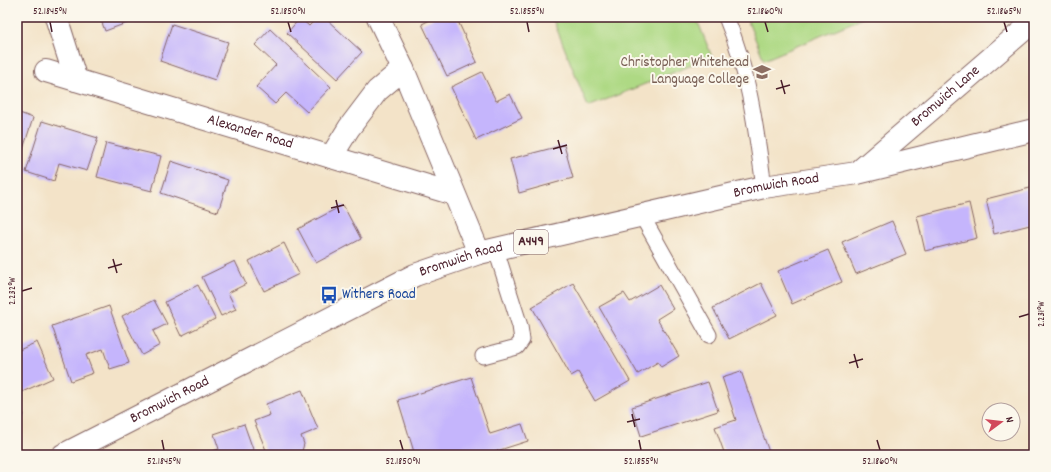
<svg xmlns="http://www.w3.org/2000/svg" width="1051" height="472" font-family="Dekko,sans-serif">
  <rect width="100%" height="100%" fill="#fbf7ec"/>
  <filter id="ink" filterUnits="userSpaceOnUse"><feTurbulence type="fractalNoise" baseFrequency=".025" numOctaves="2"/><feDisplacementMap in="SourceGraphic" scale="8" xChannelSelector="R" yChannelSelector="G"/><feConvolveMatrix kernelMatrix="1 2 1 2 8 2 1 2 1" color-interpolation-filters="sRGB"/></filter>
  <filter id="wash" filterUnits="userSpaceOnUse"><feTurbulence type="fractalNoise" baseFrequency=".012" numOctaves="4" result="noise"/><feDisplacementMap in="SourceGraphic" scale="16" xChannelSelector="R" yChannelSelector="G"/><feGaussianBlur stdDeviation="0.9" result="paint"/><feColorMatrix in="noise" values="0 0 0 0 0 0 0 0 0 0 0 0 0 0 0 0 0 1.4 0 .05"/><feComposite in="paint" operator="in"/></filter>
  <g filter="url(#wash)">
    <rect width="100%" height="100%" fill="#f3e3c8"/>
    <!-- green -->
    <path fill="#aed984" stroke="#7c7c58" d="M 552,17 L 696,17 L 712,57 L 588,107 Z
      M 746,17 L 865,17 L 764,60 Z"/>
    <g id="blocks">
      <!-- building -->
      <path fill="#c5b5fc" d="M 100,17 L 143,17 L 105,31 Z
        M 318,17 L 324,17 L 362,52 L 337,79 L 287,33 L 300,18 L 309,26 Z
        M 436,17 L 456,17 L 477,62 L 447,76 L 422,24 Z
        M 172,24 L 228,42 L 215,80 L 160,61 Z
        M 270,29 L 331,87 L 307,112 L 286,93 L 275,104 L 256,87 L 276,65 L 255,45 Z
        M 482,72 L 496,101 L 510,94 L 522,118 L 476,140 L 451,87 Z
        M 17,112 L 33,118 L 17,168 Z
        M 42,121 L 98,138 L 87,171 L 59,163 L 54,181 L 26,172 Z
        M 106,143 L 161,156 L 152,191 L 97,177 Z
        M 564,145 L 573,178 L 519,193 L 510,159 Z
        M 171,161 L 228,180 L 218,212 L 161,193 Z
        M 1034,187 L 1034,224 L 994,234 L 986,199 Z
        M 969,203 L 977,238 L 925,251 L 917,216 Z
        M 343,205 L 361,239 L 316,263 L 298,229 Z
        M 892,221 L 906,254 L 856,274 L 842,242 Z
        M 284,243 L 299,274 L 264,291 L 249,261 Z
        M 828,250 L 842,282 L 792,304 L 778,271 Z
        M 235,261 L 246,284 L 228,293 L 236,309 L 221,316 L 202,277 Z
        M 573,283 L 630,381 L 595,401 L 578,372 L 571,376 L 532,307 Z
        M 761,283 L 777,315 L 729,339 L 713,308 Z
        M 198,285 L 215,319 L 181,336 L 165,302 Z
        M 659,285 L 673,309 L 657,319 L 679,356 L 661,367 L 658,362 L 638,374 L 599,307 L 624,293 L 630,302 Z
        M 154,300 L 167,324 L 153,331 L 160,345 L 142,355 L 122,316 Z
        M 109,306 L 129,363 L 110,369 L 103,349 L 86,355 L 93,373 L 71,381 L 52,326 Z
        M 37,342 L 53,378 L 22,392 L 17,380 L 17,351 Z
        M 741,371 L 770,455 L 725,455 L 715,427 L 736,420 L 722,377 Z
        M 471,377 L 490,434 L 522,424 L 528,441 L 484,455 L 405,455 L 414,452 L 398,400 Z
        M 708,382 L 718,411 L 641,436 L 632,407 Z
        M 302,390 L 318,429 L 301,436 L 304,444 L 302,451 L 295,454 L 290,452 L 282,455 L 268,455 L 254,421 L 270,415 L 266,404 Z
        M 17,403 L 24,415 L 17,420 Z
        M 244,424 L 255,455 L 207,455 L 206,453 L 219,449 L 214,434 Z"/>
    </g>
  </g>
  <g filter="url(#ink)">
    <use href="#blocks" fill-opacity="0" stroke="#856462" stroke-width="1"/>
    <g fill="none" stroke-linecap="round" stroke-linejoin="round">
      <!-- service casing -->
      <g stroke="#856462" stroke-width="17">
        <path id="service" d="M 726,17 C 749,71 756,129 764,187
          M 642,216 L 709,335
          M 483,356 L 517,347 L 522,340 L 520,326 L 496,250"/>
      </g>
      <!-- minor casing -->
      <g stroke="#856462" stroke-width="24">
        <g id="minor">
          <path d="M 56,17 L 76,80"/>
          <path d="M 378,17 L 403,69 L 479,253"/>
          <path id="s1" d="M 46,71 L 454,194"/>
          <path d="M 331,157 L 349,128 L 377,91 L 403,69"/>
          <path id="s2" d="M 857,173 L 1034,21"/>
        </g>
      </g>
      <!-- primary casing -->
      <g stroke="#856462" stroke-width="24">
        <g id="primary">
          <path id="s3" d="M 63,455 L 415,275 L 479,253 L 764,187 L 857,173 L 1034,130"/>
        </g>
      </g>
      <!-- service -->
      <use href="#service" stroke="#fff" stroke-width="15"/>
      <!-- minor -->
      <use href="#minor" stroke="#fff" stroke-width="22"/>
      <!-- primary -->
      <use href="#primary" stroke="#fff" stroke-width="22"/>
    </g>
  </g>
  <!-- ticks -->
  <path fill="none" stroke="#4a1f2b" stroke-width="1.5" d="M 50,22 L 52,32M 288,22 L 291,32M 527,22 L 529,32M 765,22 L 768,32M 1004,22 L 1007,32M 781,80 L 785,94M 776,89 L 790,85M 558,140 L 562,154M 553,149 L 567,145M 336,200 L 339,213M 331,208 L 344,205M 113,259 L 117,273M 108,268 L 122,264M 22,291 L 32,288M 1019,317 L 1029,314M 854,354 L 858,368M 849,363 L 863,359M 632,414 L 635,427M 627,422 L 640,419M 162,440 L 164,450M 400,440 L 403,450M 639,440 L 641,450M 877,440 L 880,450"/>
  <!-- icons -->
  <defs>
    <g id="school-bare" transform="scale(1.38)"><path d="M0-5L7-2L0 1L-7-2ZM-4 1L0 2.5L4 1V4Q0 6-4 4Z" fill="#8d6e63" stroke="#fbf7ec" stroke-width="2.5" paint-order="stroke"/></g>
    <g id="bus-bare" transform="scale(1.38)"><path d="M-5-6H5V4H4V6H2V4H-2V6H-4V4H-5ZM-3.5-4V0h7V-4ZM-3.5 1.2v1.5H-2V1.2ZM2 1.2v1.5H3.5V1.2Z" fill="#1a4fb4" stroke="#fbf7ec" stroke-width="2.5" paint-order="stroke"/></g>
  </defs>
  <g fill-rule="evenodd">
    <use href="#school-bare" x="762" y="72"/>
    <use href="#bus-bare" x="329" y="295"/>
  </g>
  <g text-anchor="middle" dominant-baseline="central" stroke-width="4" stroke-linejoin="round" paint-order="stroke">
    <!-- shield labels -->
    <rect fill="#fbf7ec" stroke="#7f6065" stroke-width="1" x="514" y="230" width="34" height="24" rx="3"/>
    <g font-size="14" font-weight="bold" fill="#4a1f2b">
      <text x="531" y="242">A449</text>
    </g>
    <!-- education labels -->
    <g font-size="15" fill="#785e54" stroke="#fbf7ec" text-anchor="end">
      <text x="749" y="63">Christopher Whitehead<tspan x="749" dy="17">Language College</tspan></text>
    </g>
    <!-- street labels -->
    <g font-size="15" fill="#4a1f2b" stroke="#fbf7ec">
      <text stroke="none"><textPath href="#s2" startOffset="117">Bromwich Lane</textPath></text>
      <text stroke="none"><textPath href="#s1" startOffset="213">Alexander Road</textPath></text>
      <text stroke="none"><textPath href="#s3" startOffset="768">Bromwich Road</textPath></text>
      <text stroke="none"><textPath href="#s3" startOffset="444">Bromwich Road</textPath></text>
      <text stroke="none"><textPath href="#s3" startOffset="120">Bromwich Road</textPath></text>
    </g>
    <!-- transit labels -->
    <g font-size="15" fill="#164399" stroke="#fbf7ec" text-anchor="start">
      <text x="342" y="295">Withers Road</text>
    </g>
  </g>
  <!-- margin -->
  <rect width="1051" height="472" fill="none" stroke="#fbf7ec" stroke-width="44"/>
  <!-- north arrow -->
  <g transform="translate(1001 422) rotate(75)"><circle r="19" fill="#fbf7ec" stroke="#b4a19f"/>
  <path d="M0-3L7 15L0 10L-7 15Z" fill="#d1495b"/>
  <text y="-6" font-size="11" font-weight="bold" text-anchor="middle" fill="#4a1f2b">N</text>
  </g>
  <rect x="22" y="22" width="1007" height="428" fill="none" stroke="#4a1f2b" stroke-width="1.5"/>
  <g font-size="10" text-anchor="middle" fill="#4a1f2b">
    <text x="50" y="14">52.1845°N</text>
    <text x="288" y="14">52.1850°N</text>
    <text x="527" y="14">52.1855°N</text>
    <text x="765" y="14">52.1860°N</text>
    <text x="1004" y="14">52.1865°N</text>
    <text transform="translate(11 291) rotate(-90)" y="4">2.232°W</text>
    <text transform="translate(1040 314) rotate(-90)" y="4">2.231°W</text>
    <text x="164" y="464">52.1845°N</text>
    <text x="403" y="464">52.1850°N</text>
    <text x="641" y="464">52.1855°N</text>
    <text x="880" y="464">52.1860°N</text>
  </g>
</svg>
